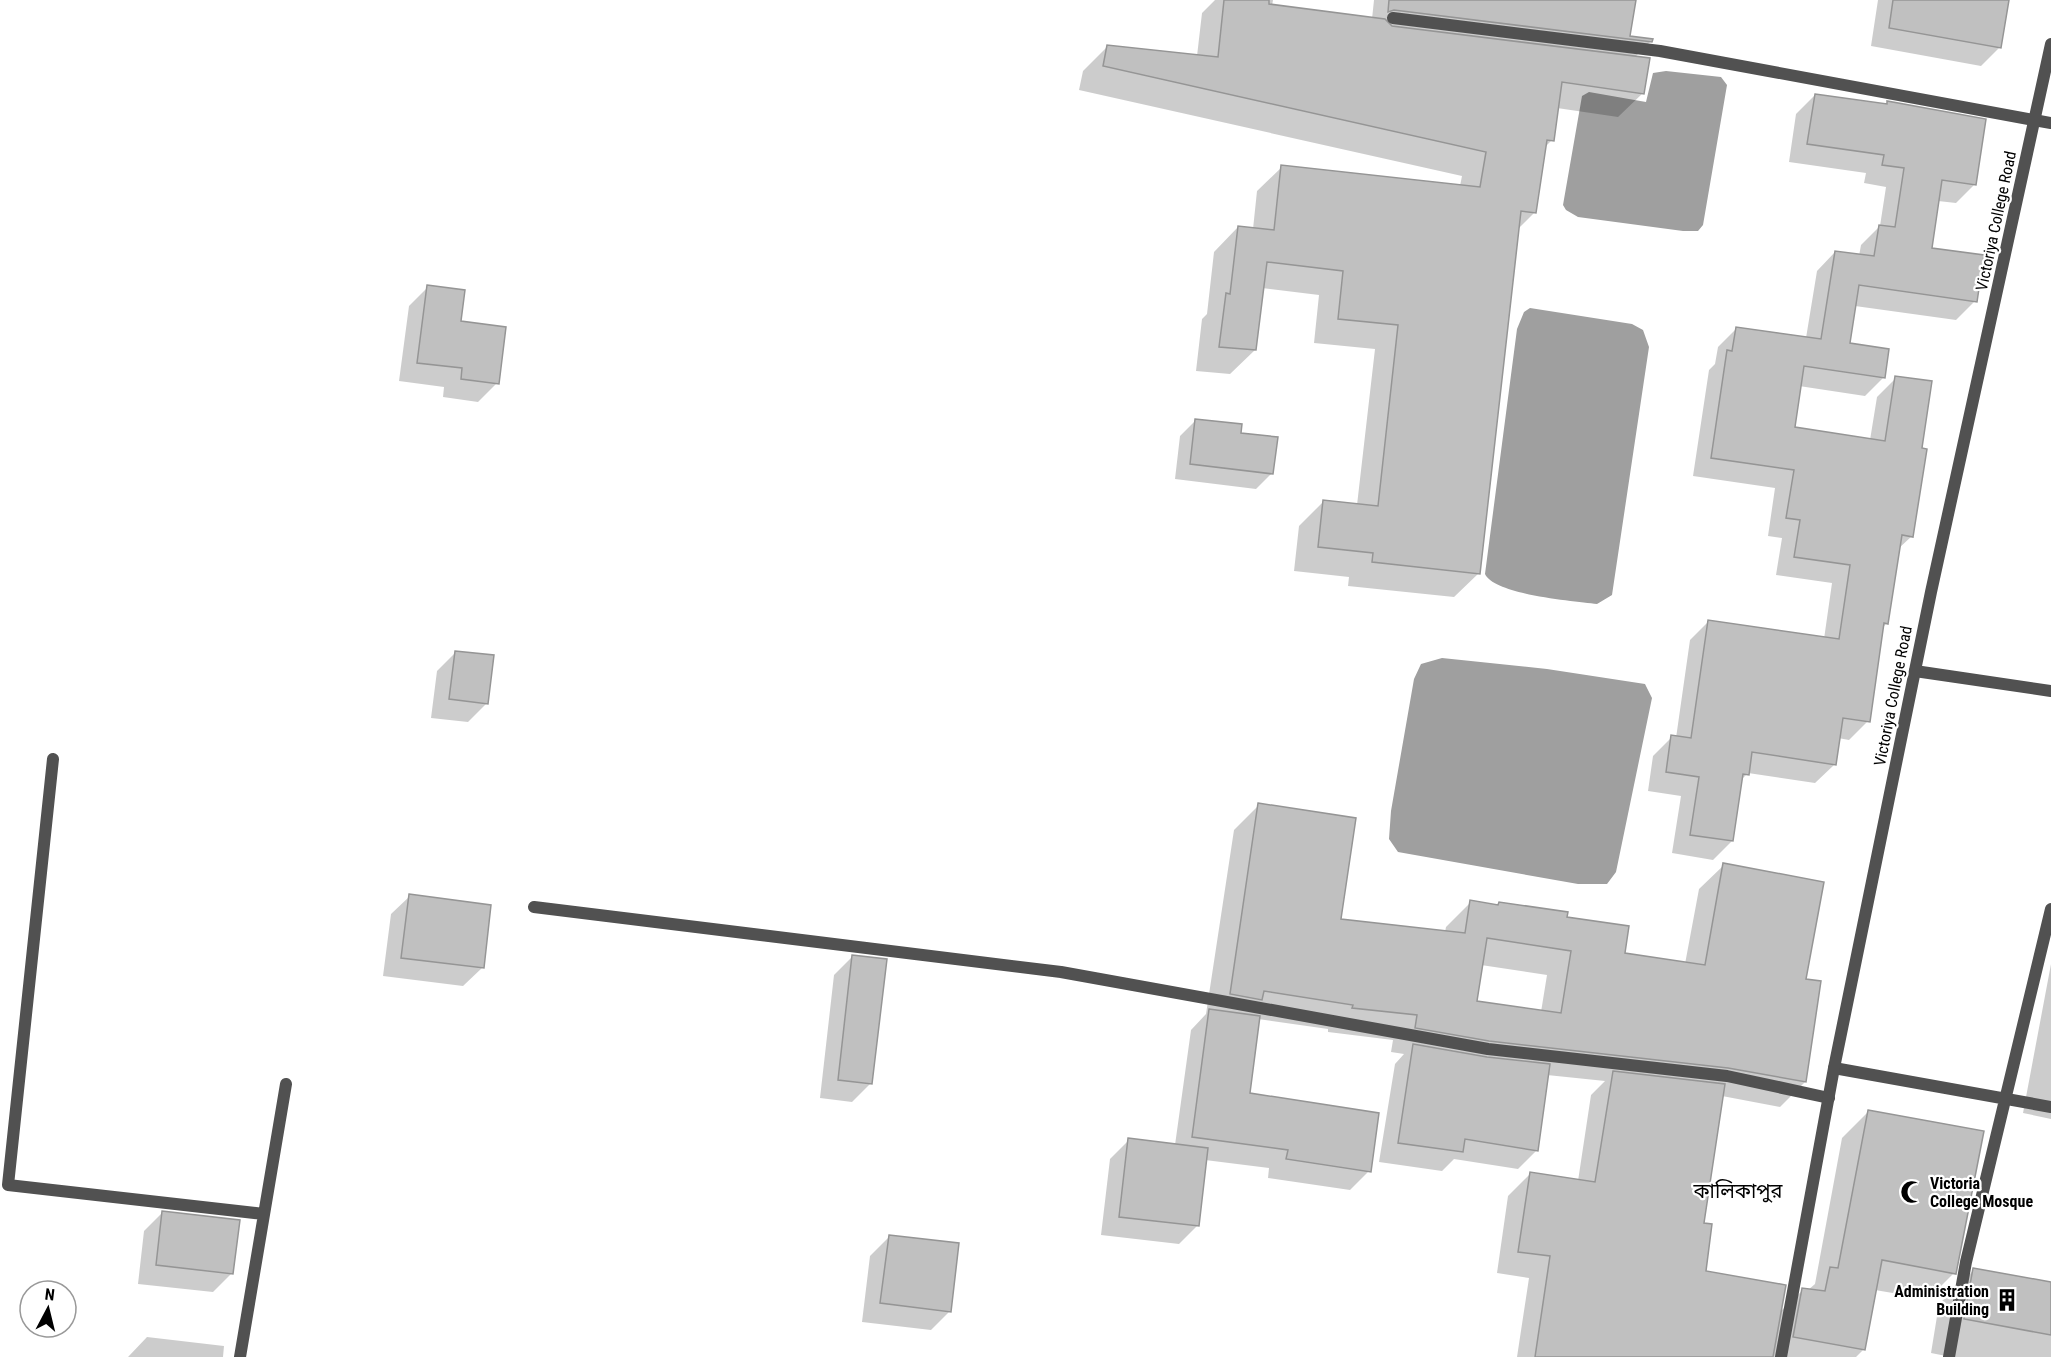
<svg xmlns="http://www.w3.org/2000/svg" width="2051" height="1357" font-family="'Roboto Condensed','Noto Sans Bengali',sans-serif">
  <rect width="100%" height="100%" fill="#fff"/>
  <!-- water -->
  <path fill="#9f9f9f" d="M 1666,71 L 1721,77 L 1727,85 L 1703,225 L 1698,231 L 1683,231 L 1578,217 L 1566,210 L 1563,205 L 1582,96 L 1589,92 L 1646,102 L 1653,73 Z
    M 1530,308 L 1632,324 L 1643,330 L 1649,347 L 1612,595 L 1597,604 C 1574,601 1495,595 1485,574 L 1517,329 L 1524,312 Z
    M 1442,658 L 1547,669 L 1645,684 L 1652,698 L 1616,872 L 1607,884 L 1578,884 L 1398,852 L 1389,839 L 1391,811 L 1414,679 L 1421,664 Z"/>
  <!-- shadow -->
  <path fill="#0003" fill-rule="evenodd" d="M 1215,0 L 1273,0 L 1272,6 L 1372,19 L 1374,0 L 1634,0 L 1629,37 L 1651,41 L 1634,58 L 1643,93 L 1618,117 L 1557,108 L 1552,140 L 1544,148 L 1534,213 L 1518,229 L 1479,573 L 1454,597 L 1348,586 L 1349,577 L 1294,571 L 1299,526 L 1324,501 L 1357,505 L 1375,349 L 1314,343 L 1319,295 L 1262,288 L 1255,350 L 1230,374 L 1196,371 L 1202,319 L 1207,314 L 1214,252 L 1238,227 L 1253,229 L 1257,191 L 1282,167 L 1460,186 L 1462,176 L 1079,90 L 1083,71 L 1107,47 L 1197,56 L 1202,13 Z
    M 1878,0 L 2007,0 L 2000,47 L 1981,66 L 1871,46 Z
    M 1815,95 L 1885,105 L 1887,103 L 1975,184 L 1956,203 L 1938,201 L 1930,249 L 1975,301 L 1956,320 L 1855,306 L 1849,345 L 1884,377 L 1865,396 L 1799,386 L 1793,428 L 1870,440 L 1877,397 L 1896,378 L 1921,450 L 1912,536 L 1898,549 L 1887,623 L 1882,628 L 1868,721 L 1849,740 L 1838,738 L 1834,765 L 1815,783 L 1748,773 L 1740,781 L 1732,841 L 1713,860 L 1672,853 L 1681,796 L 1648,791 L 1653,756 L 1672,737 L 1676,738 L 1690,640 L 1709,621 L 1824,639 L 1832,583 L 1776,575 L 1782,538 L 1768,536 L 1775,488 L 1693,476 L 1709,370 L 1715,364 L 1718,347 L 1737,328 L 1806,338 L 1817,271 L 1835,252 L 1859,256 L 1861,245 L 1880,226 L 1886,187 L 1864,183 L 1866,173 L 1789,162 L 1796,114 Z
    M 428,287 L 460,322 L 497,383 L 478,402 L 443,397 L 444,387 L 399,381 L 409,306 Z
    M 1195,421 L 1240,434 L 1272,473 L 1256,489 L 1175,479 L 1180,436 Z
    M 456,652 L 487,703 L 468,722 L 431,718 L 437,671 Z
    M 1259,805 L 1339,921 L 1445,932 L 1446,927 L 1471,902 L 1497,906 L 1499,904 L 1566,918 L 1624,954 L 1685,964 L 1699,889 L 1724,865 L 1804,980 L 1805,1082 L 1780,1107 L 1722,1096 L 1702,1224 L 1704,1273 L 1780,1312 L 1803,1290 L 1808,1290 L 1815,1284 L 1842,1138 L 1868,1112 L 1954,1273 L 1928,1299 L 1875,1290 L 1863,1350 L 1856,1357 L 1517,1357 L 1529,1278 L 1497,1273 L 1508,1196 L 1530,1174 L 1578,1181 L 1591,1095 L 1605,1081 L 1547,1075 L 1537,1150 L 1518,1169 L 1454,1159 L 1442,1171 L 1379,1162 L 1395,1064 L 1404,1054 L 1391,1052 L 1393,1040 L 1328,1032 L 1328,1029 L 1258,1019 L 1248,1094 L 1369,1171 L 1350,1190 L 1268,1178 L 1269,1168 L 1205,1160 L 1198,1225 L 1179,1244 L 1101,1235 L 1110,1159 L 1129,1140 L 1175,1145 L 1191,1030 L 1206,1014 L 1234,830 ZM 1481,965 L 1547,975 L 1541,1012 L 1476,1003 Z
    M 410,896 L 482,968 L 463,986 L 383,976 L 391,914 Z
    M 853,956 L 871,1083 L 852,1102 L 820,1098 L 834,975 Z
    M 2051,964 L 2051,1119 L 2023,1113 Z
    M 163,1212 L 232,1273 L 213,1292 L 138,1284 L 144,1231 Z
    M 889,1237 L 950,1311 L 931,1330 L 862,1322 L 870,1256 Z
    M 1974,1270 L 2051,1284 L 2051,1357 L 1951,1357 L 1931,1353 L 1939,1304 Z
    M 147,1337 L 224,1346 L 223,1357 L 128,1357 Z"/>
  <!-- building -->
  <path fill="#c0c0c0" stroke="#959595" stroke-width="1.5" fill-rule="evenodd" d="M 1224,0 L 1269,0 L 1269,4 L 1385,19 L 1392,26 L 1650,58 L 1644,94 L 1562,82 L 1554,141 L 1547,140 L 1536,213 L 1521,211 L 1480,574 L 1372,562 L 1373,553 L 1318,547 L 1323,500 L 1378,506 L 1398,325 L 1338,319 L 1343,271 L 1267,262 L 1256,350 L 1219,347 L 1226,293 L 1230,294 L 1238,226 L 1274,230 L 1281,165 L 1480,187 L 1486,152 L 1103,66 L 1107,45 L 1218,57 Z
    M 1389,0 L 1636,0 L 1630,36 L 1653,39 L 1652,42 L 1394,10 L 1388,12 Z
    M 1893,0 L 2009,0 L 2001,48 L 1889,28 Z
    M 1815,94 L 1887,104 L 1887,101 L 1986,119 L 1976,185 L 1942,180 L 1932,248 L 1984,255 L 1977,302 L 1859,285 L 1850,343 L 1889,349 L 1885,378 L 1804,366 L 1795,427 L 1885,441 L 1895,376 L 1932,381 L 1922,448 L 1927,449 L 1913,537 L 1902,535 L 1888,624 L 1884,623 L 1870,722 L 1843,718 L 1836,765 L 1752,752 L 1749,775 L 1743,774 L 1733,841 L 1690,835 L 1699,777 L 1666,772 L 1671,735 L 1691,738 L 1708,620 L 1839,639 L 1850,565 L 1794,557 L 1800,520 L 1786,518 L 1794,470 L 1711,458 L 1727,350 L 1732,351 L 1736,327 L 1821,339 L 1835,251 L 1874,256 L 1879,225 L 1895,227 L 1904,168 L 1882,165 L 1884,155 L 1807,144 Z
    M 427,285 L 465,290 L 461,321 L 506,327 L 499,384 L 461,379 L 462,368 L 417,363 Z
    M 1195,419 L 1242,424 L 1241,433 L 1278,437 L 1273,474 L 1190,464 Z
    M 455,651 L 494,655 L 488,704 L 449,699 Z
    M 1258,803 L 1356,818 L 1341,919 L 1465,933 L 1470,900 L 1498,905 L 1499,902 L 1568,912 L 1567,917 L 1629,926 L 1625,953 L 1705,965 L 1723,863 L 1824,882 L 1806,979 L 1821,981 L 1806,1082 L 1728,1068 L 1489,1041 L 1415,1028 L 1417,1015 L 1352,1008 L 1353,1005 L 1264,991 L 1262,1000 L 1230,994 ZM 1487,938 L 1571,951 L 1561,1013 L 1477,1001 Z
    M 409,894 L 491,905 L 484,968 L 401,958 Z
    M 852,955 L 887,959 L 872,1084 L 838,1080 Z
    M 1209,1009 L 1260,1016 L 1250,1093 L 1379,1113 L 1371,1172 L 1286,1159 L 1288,1150 L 1192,1137 Z
    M 1413,1044 L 1487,1057 L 1550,1064 L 1538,1151 L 1465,1139 L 1463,1152 L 1398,1143 Z
    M 1613,1071 L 1725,1084 L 1704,1223 L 1712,1224 L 1706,1271 L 1786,1285 L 1773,1357 L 1535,1357 L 1550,1256 L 1518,1252 L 1530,1172 L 1595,1182 Z
    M 1868,1110 L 1984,1131 L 1956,1274 L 1882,1260 L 1865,1350 L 1793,1337 L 1802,1288 L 1825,1291 L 1830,1267 L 1838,1268 Z
    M 1128,1138 L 1208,1148 L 1199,1226 L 1119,1217 Z
    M 162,1211 L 240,1220 L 233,1274 L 156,1265 Z
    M 889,1235 L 959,1243 L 951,1312 L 880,1303 Z
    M 1973,1268 L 2051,1282 L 2051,1335 L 1964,1319 Z"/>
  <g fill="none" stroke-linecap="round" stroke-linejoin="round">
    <!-- service -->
    <path stroke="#515151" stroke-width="12" d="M 2034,120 L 2051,123
      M 1915,671 L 2051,691
      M 1834,1068 L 2051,1107
      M 1949,1357 L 1966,1262 L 2051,909"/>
    <!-- minor -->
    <path stroke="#515151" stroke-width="12" d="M 1393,18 L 1660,51 L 2034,120
      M 53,759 L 8,1185 L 264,1214
      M 534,907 L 1061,972 L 1488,1049 L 1727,1076 L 1829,1098
      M 240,1357 L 286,1084"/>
    <!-- tertiary -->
    <path stroke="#515151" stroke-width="12" d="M 1781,1357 L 1834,1068 L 1931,592 L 2051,44"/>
  </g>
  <!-- icons -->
  <defs>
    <g id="mosque-bare" transform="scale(1.8)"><path d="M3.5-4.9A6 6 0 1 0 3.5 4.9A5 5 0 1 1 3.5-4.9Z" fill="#000" stroke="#fff" stroke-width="2.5" paint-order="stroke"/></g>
    <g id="building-bare" transform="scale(1.8)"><path d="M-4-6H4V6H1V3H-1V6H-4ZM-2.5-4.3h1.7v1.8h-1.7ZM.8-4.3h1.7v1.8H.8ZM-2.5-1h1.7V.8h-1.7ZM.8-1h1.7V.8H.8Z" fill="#000" stroke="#fff" stroke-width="2.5" paint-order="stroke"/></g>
  </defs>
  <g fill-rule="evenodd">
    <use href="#mosque-bare" x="1912" y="1192"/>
    <use href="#building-bare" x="2007" y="1300"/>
  </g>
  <g text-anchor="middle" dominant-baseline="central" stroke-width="4.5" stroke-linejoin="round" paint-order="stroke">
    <!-- street labels -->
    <g font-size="16" fill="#000" stroke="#fff">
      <text transform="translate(1996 221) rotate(-78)">Victoriya College Road</text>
      <text transform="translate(1893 696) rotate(-79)">Victoriya College Road</text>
    </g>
    <!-- poi labels -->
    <g font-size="16" font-weight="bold" fill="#000" stroke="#fff" text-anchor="start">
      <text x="1930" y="1183">Victoria<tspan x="1930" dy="18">College Mosque</tspan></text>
      <text x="1989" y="1291" text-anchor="end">Administration<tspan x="1989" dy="18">Building</tspan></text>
    </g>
    <!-- quarter labels -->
    <g font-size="20" fill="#000" stroke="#fff">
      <text x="1738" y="1191">কালিকাপুর</text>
    </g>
  </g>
  <!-- north arrow -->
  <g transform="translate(48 1309) rotate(7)"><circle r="28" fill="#ffffff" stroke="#999999" stroke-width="1.5"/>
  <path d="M0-4.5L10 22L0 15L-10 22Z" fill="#000000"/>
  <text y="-9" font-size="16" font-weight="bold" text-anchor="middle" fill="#000000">N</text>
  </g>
</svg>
